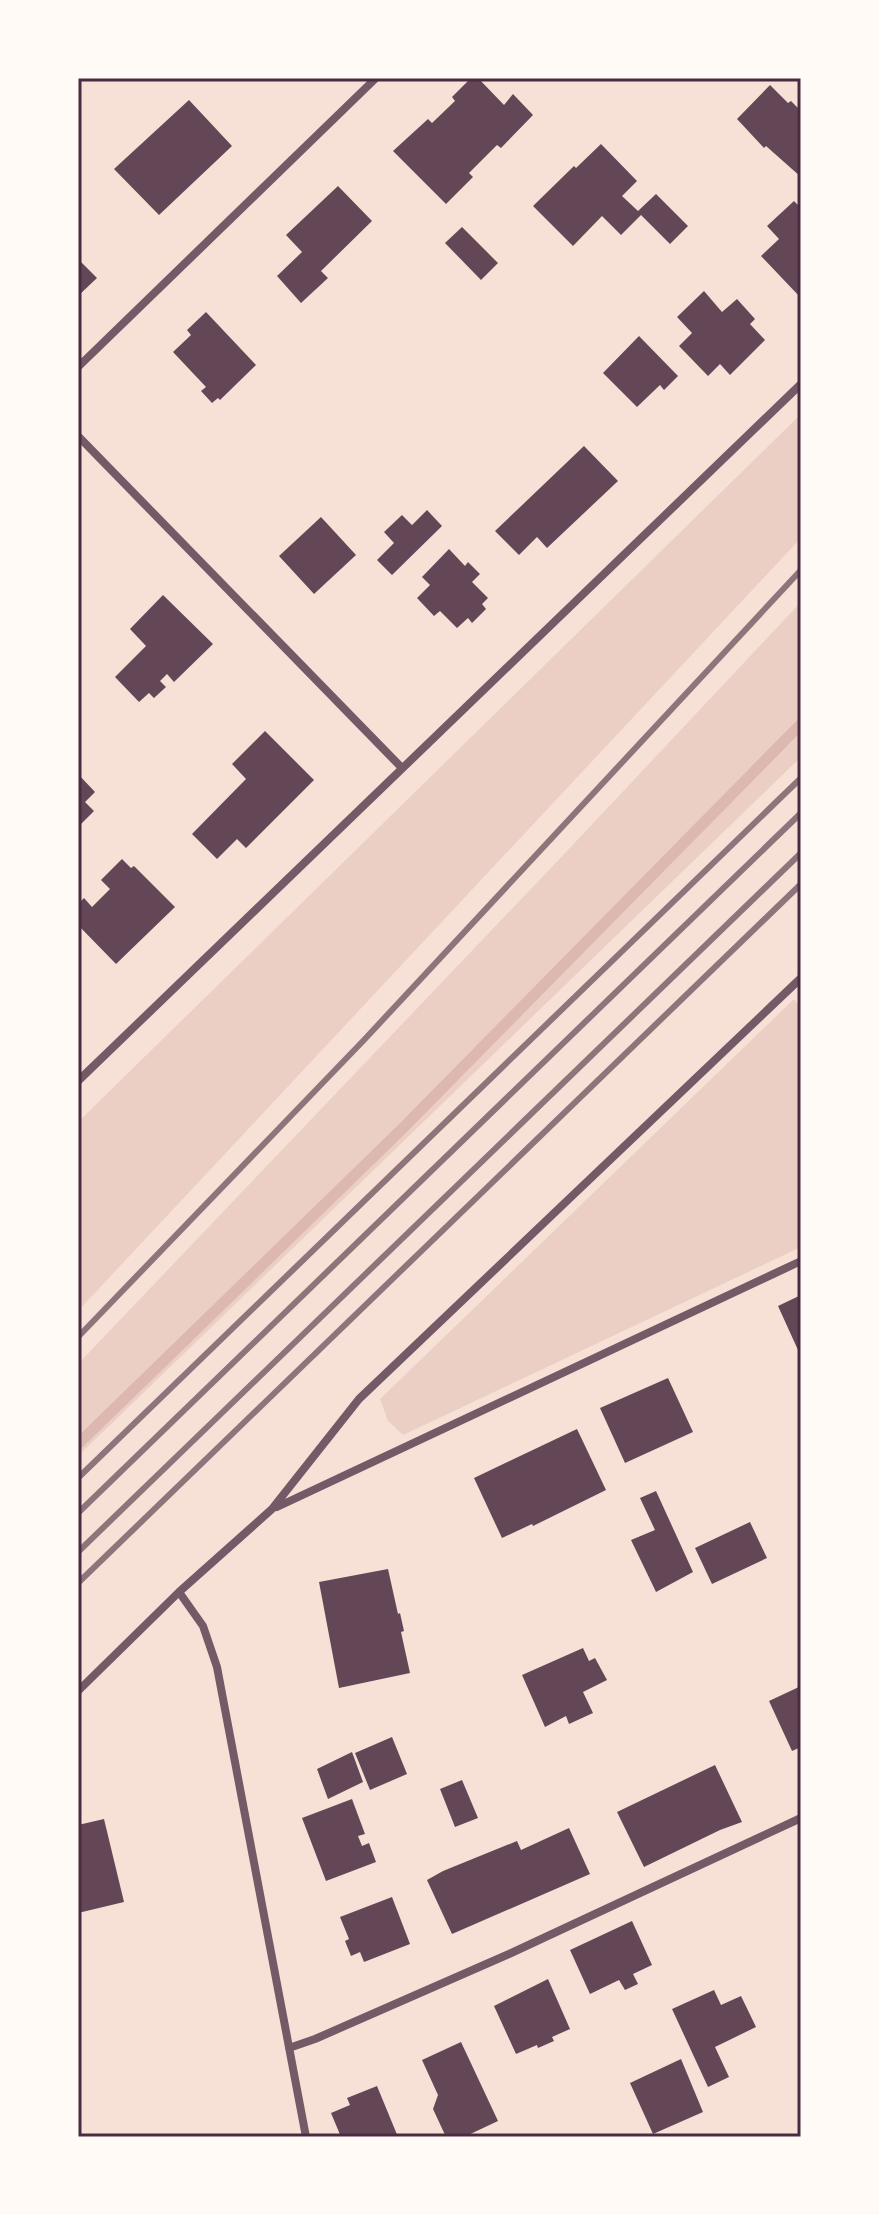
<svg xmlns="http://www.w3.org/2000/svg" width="879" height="2215" font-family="'Source Sans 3',sans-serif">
  <rect width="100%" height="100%" fill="#f7e1d7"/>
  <!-- green -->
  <path fill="#ebcfc5" d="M 801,414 L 801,538 L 78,1311 L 78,1122 Z
    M 801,602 L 801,757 L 78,1456 L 78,1364 L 567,851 Z
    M 794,999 L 801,1008 L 801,1247 L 403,1435 L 388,1421 L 380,1399 Z"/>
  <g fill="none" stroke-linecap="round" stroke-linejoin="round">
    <!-- stream -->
    <path stroke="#dcb8b0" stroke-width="11" d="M 78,1444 L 401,1130 L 801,724"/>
  </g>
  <!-- building -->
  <path fill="#644757" d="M 471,78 L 478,78 L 504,105 L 513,94 L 533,115 L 501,148 L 497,145 L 469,173 L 473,177 L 446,204 L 393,151 L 428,119 L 432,123 L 455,101 L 452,97 Z
    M 770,85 L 788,103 L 791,101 L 801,111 L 801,177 L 766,146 L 764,148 L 737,119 Z
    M 189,100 L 232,146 L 159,215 L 114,169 Z
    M 601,144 L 637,181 L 622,196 L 638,211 L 656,194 L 688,226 L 670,244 L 641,215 L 621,235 L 602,216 L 573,246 L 533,206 L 574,166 L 576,168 Z
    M 338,186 L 372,221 L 321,271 L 328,278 L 301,303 L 277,276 L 302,252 L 286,235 Z
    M 794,201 L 801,208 L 800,297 L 761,256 L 779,239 L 767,226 Z
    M 462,227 L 498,263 L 481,280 L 445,243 Z
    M 78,259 L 97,278 L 78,296 Z
    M 704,291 L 722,312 L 737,299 L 755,319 L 750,324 L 765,340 L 730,375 L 720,364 L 708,376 L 679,346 L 692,333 L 677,317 Z
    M 206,312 L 256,365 L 220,400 L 218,398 L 212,403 L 201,391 L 206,387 L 173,352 L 191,335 L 187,330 Z
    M 639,336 L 678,376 L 664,390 L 660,385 L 637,407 L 603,373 Z
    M 584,446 L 618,481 L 547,548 L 537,537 L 519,555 L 495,531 Z
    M 427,510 L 442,526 L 392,575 L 377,560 L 394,543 L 384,532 L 402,515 L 412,525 Z
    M 321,517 L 356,555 L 314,594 L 279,556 Z
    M 449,549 L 465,566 L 468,562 L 480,574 L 472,582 L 488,598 L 482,604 L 486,609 L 472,623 L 468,618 L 457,628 L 440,611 L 434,616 L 417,598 L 430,585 L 422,577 Z
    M 163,595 L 213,644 L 174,682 L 167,674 L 160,681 L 166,687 L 154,698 L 149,693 L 139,702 L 115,677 L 146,646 L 130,629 Z
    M 265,731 L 314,780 L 246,848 L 237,839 L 217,859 L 192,834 L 246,779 L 232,764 Z
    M 78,774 L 95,792 L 85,802 L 94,811 L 81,824 L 78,821 Z
    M 122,859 L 131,868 L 134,866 L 175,907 L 116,964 L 78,925 L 78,904 L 84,898 L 92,907 L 110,889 L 101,880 Z
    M 801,1295 L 801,1349 L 798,1350 L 778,1306 Z
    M 668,1378 L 693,1432 L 625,1463 L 600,1408 Z
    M 577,1429 L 606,1490 L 533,1526 L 532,1524 L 502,1538 L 474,1478 Z
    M 656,1491 L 693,1572 L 656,1592 L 631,1540 L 655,1530 L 640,1498 Z
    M 750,1522 L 767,1558 L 712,1584 L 695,1548 Z
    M 388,1569 L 398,1614 L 400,1613 L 404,1631 L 401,1632 L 410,1673 L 339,1688 L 319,1582 Z
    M 583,1648 L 589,1661 L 595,1658 L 607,1680 L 583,1692 L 593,1713 L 569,1724 L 566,1716 L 545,1727 L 522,1675 Z
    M 801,1686 L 801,1747 L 792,1751 L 769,1701 Z
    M 392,1737 L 407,1774 L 370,1790 L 355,1753 Z
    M 352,1752 L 363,1782 L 328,1799 L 317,1769 Z
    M 715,1765 L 742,1822 L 720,1830 L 644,1867 L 617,1812 Z
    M 462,1780 L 478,1818 L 455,1827 L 440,1789 Z
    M 352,1799 L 365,1834 L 358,1836 L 362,1846 L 369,1843 L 376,1862 L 326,1881 L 302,1818 Z
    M 104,1819 L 124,1902 L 78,1913 L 78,1825 Z
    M 569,1828 L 590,1874 L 452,1934 L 427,1880 L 443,1871 L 517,1841 L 521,1850 Z
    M 392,1897 L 410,1944 L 364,1962 L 360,1952 L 351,1956 L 345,1941 L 349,1939 L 340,1917 Z
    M 632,1921 L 652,1965 L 633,1974 L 638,1984 L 625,1990 L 619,1980 L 590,1994 L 570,1950 Z
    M 548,1979 L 570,2029 L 552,2037 L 554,2041 L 538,2048 L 537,2045 L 516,2054 L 494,2006 Z
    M 714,1990 L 721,2005 L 741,1996 L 756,2027 L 715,2047 L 729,2077 L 708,2087 L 672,2009 Z
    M 461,2042 L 498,2121 L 464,2137 L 446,2137 L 433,2109 L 438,2095 L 422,2060 Z
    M 681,2059 L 703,2112 L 653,2134 L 630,2083 Z
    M 377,2086 L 398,2137 L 341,2137 L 331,2113 L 350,2105 L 347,2098 Z"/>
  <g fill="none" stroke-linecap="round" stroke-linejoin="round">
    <!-- minor -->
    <path stroke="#755966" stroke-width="8" d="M 78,367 L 376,78
      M 78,436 L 402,768
      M 78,1081 L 801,384
      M 277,1507 L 801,1261
      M 179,1592 L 203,1626 L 217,1667 L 306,2137
      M 78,1691 L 179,1592 L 272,1509 L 359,1399 L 801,978
      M 289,2048 L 315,2039 L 509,1954 L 801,1818"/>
    <!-- rail -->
    <path stroke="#8f747c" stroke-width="6" d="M 78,1337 L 364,1040 L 801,570
      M 78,1478 L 801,778
      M 78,1513 L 801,813
      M 78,1552 L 801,853
      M 78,1583 L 801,884"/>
  </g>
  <!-- border -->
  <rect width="879" height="2215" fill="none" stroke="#fffaf5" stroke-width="160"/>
  <rect x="80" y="80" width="719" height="2055" fill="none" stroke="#4a2c40" stroke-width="3"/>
</svg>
